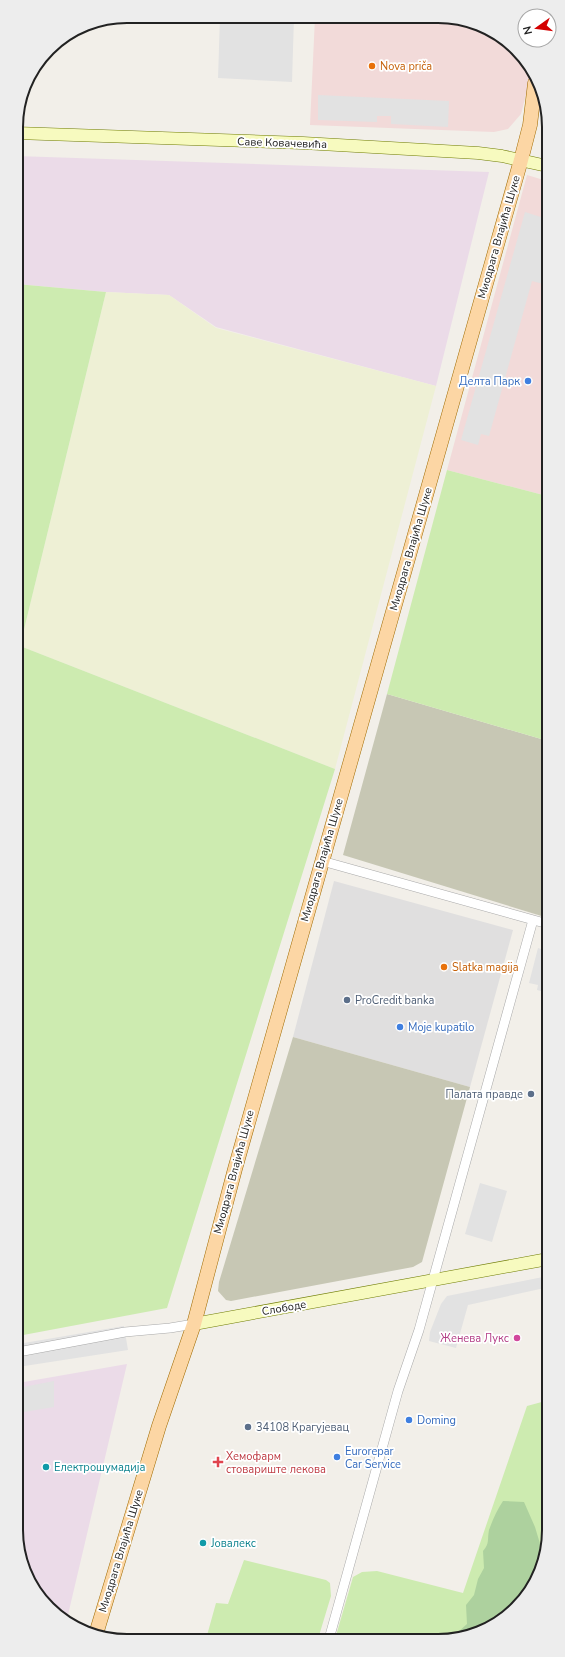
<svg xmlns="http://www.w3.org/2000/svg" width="565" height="1657" font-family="'Nunito Sans',sans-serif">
  <rect width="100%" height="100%" fill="#f2efe9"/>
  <!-- residential -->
  <path fill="#e0dfdf" d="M 334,881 L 513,930 L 470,1087 L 293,1037 Z"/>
  <!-- commercial -->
  <path fill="#f2dad9" d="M 315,17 L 460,18 L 517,49 L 531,75 L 521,114 L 508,129 L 494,132 L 310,125 Z
    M 527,175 L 547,181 L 547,496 L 447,470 Z"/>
  <!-- industrial -->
  <path fill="#ebdbe8" d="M 16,156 L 489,172 L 436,386 L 216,327 L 169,295 L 106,292 L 16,284 Z
    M 127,1364 L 67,1619 L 49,1609 L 18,1552 L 18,1383 Z"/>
  <!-- construction -->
  <path fill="#c7c7b4" d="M 387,694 L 548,741 L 548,918 L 343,855 Z
    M 293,1037 L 470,1087 L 422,1262 L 413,1267 L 231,1301 L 226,1300 L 218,1291 L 219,1282 Z"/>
  <!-- farmland -->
  <path fill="#eef0d5" d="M 106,292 L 169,295 L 216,328 L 436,386 L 335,769 L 20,646 Z"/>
  <!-- grass -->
  <path fill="#cdebb0" d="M 16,284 L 106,292 L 20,646 L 335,769 L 167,1308 L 18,1336 Z
    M 447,470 L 547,496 L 548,741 L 387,694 Z
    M 549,1400 L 549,1537 L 541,1572 L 522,1603 L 494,1626 L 460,1639 L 335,1639 L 353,1577 L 362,1572 L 377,1571 L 463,1593 L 527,1406 Z
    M 244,1560 L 326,1580 L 330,1583 L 331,1596 L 318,1639 L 206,1639 L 216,1603 L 228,1604 Z"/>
  <!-- forest -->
  <path fill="#add19e" d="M 503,1501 L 524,1502 L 535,1527 L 544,1557 L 541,1572 L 522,1603 L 494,1626 L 460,1639 L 456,1639 L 457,1633 L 467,1624 L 466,1605 L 474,1595 L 478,1579 L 484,1568 L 483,1551 C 490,1543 487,1540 489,1530 C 493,1519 497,1510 503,1501 Z"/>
  <!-- parking -->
  <path fill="#e2e2e2" d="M 220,17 L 294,17 L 292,82 L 218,78 Z
    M 318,95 L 449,101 L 448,127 L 391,124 L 391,116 L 377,116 L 377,122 L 318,120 Z
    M 525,212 L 547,219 L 547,285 L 532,281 L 489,436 L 481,434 L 478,445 L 461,440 Z
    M 538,948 L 547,951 L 548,949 L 548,993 L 537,990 L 538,985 L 529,983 Z
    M 480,1183 L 507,1191 L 492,1242 L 465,1234 Z
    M 548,1276 L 548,1291 L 545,1289 L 540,1289 L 468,1305 L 456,1348 L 429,1341 L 430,1332 L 441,1304 L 447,1296 Z
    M 124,1326 L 128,1350 L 18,1367 L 18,1344 Z
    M 54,1381 L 54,1407 L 18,1413 L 18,1388 Z"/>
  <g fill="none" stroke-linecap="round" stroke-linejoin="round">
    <!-- street casing -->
    <g stroke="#a9a9a9" stroke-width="10">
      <path id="street" d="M 322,861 L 548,924
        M 18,1352 L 125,1332 L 170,1328 L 194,1324
        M 329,1639 L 398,1391 L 419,1330 L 533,920"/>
    </g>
    <!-- secondary casing -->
    <g stroke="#707d05" stroke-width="13">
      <path id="secondary" d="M 16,133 L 303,143 L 478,153 L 502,156 L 547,166
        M 194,1324 L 548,1259"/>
    </g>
    <!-- primary casing -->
    <g stroke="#a06b00" stroke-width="15">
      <path id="primary" d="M 96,1634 L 159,1426 L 194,1324 L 235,1169 L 521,160 L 530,125 L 535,83"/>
    </g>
    <!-- street -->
    <use href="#street" stroke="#fff" stroke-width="9"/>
    <!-- secondary -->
    <use href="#secondary" stroke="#f7fabf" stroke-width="12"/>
    <!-- primary -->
    <use href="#primary" stroke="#fcd6a4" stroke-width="14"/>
  </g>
  <!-- markers -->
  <g fill="#e8710a" stroke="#fff" stroke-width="1.5">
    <circle cx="372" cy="66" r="4"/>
    <circle cx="444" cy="967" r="4"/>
  </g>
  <g fill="#3f7fe0" stroke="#fff" stroke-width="1.5">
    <circle cx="528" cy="381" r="4"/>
    <circle cx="400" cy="1027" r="4"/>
    <circle cx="409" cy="1420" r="4"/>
    <circle cx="337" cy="1457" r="4"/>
  </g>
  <g fill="#5c6f8a" stroke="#fff" stroke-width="1.5">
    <circle cx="347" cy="1000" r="4"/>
    <circle cx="531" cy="1094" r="4"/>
    <circle cx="248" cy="1427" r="4"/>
  </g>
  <circle fill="#d1479c" stroke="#fff" stroke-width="1.5" cx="517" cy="1338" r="4"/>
  <path fill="#e0444e" stroke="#fff" stroke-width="1.5" d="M216 1456h4v4h4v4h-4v4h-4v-4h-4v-4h4z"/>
  <g fill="#0f9aa8" stroke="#fff" stroke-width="1.5">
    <circle cx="46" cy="1467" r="4"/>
    <circle cx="203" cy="1543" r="4"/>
  </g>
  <g text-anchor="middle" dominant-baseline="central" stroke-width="3.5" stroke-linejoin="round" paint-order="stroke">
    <!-- food labels -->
    <g font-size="11" fill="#c56008" stroke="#fff" text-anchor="start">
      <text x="380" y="66">Nova priča</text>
      <text x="452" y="967">Slatka magija</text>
    </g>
    <!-- street labels -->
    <g font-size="11" fill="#222" stroke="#fff">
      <text transform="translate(282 143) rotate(2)">Саве Ковачевића</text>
      <text transform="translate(499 237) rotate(-74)">Миодрага Влајића Шуке</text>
      <text transform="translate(411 549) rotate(-74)">Миодрага Влајића Шуке</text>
      <text transform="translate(322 860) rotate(-74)">Миодрага Влајића Шуке</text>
      <text transform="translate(234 1172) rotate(-75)">Миодрага Влајића Шуке</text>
      <text transform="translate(284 1308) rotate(-10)">Слободе</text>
      <text transform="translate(121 1551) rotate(-73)">Миодрага Влајића Шуке</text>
    </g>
    <!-- shop labels -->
    <g font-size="11" fill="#366cbe" stroke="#fff" text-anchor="start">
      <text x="520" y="381" text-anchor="end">Делта Парк</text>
      <text x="408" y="1027">Moje kupatilo</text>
      <text x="417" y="1420">Doming</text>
      <text x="345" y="1451">Eurorepar<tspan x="345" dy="13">Car Service</tspan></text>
    </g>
    <!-- service labels -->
    <g font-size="11" fill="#4e5e75" stroke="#fff" text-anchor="start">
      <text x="355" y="1000">ProCredit banka</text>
      <text x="523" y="1094" text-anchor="end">Палата правде</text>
      <text x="256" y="1427">34108 Крагујевац</text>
    </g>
    <!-- hotel labels -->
    <g font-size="11" fill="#b23c85" stroke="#fff" text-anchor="end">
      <text x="509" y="1338">Женева Лукс</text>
    </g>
    <!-- health labels -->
    <g font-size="11" fill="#be3a42" stroke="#fff" text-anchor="start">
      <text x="226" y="1456">Хемофарм<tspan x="226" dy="13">стовариште лекова</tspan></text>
    </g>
    <!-- culture labels -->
    <g font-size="11" fill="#0d838f" stroke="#fff" text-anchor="start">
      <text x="54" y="1467">Електрошумадија</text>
      <text x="211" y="1543">Јовалекс</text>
    </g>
  </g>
  <!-- crop -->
  <path d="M0 0H565V1657H0ZM127 23H438A104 104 0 0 1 542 127V1530A104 104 0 0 1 438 1634H127A104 104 0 0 1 23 1530V127A104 104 0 0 1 127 23Z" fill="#ededed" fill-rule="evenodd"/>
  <path fill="none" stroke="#222" stroke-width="2" d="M127 23H438A104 104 0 0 1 542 127V1530A104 104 0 0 1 438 1634H127A104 104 0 0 1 23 1530V127A104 104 0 0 1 127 23Z"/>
  <!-- north arrow -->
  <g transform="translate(537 28) rotate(256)"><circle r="19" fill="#ffffff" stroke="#a7a7a7"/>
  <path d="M0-3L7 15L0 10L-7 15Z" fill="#d40000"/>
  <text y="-6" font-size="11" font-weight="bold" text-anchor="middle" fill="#222222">N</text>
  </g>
</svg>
